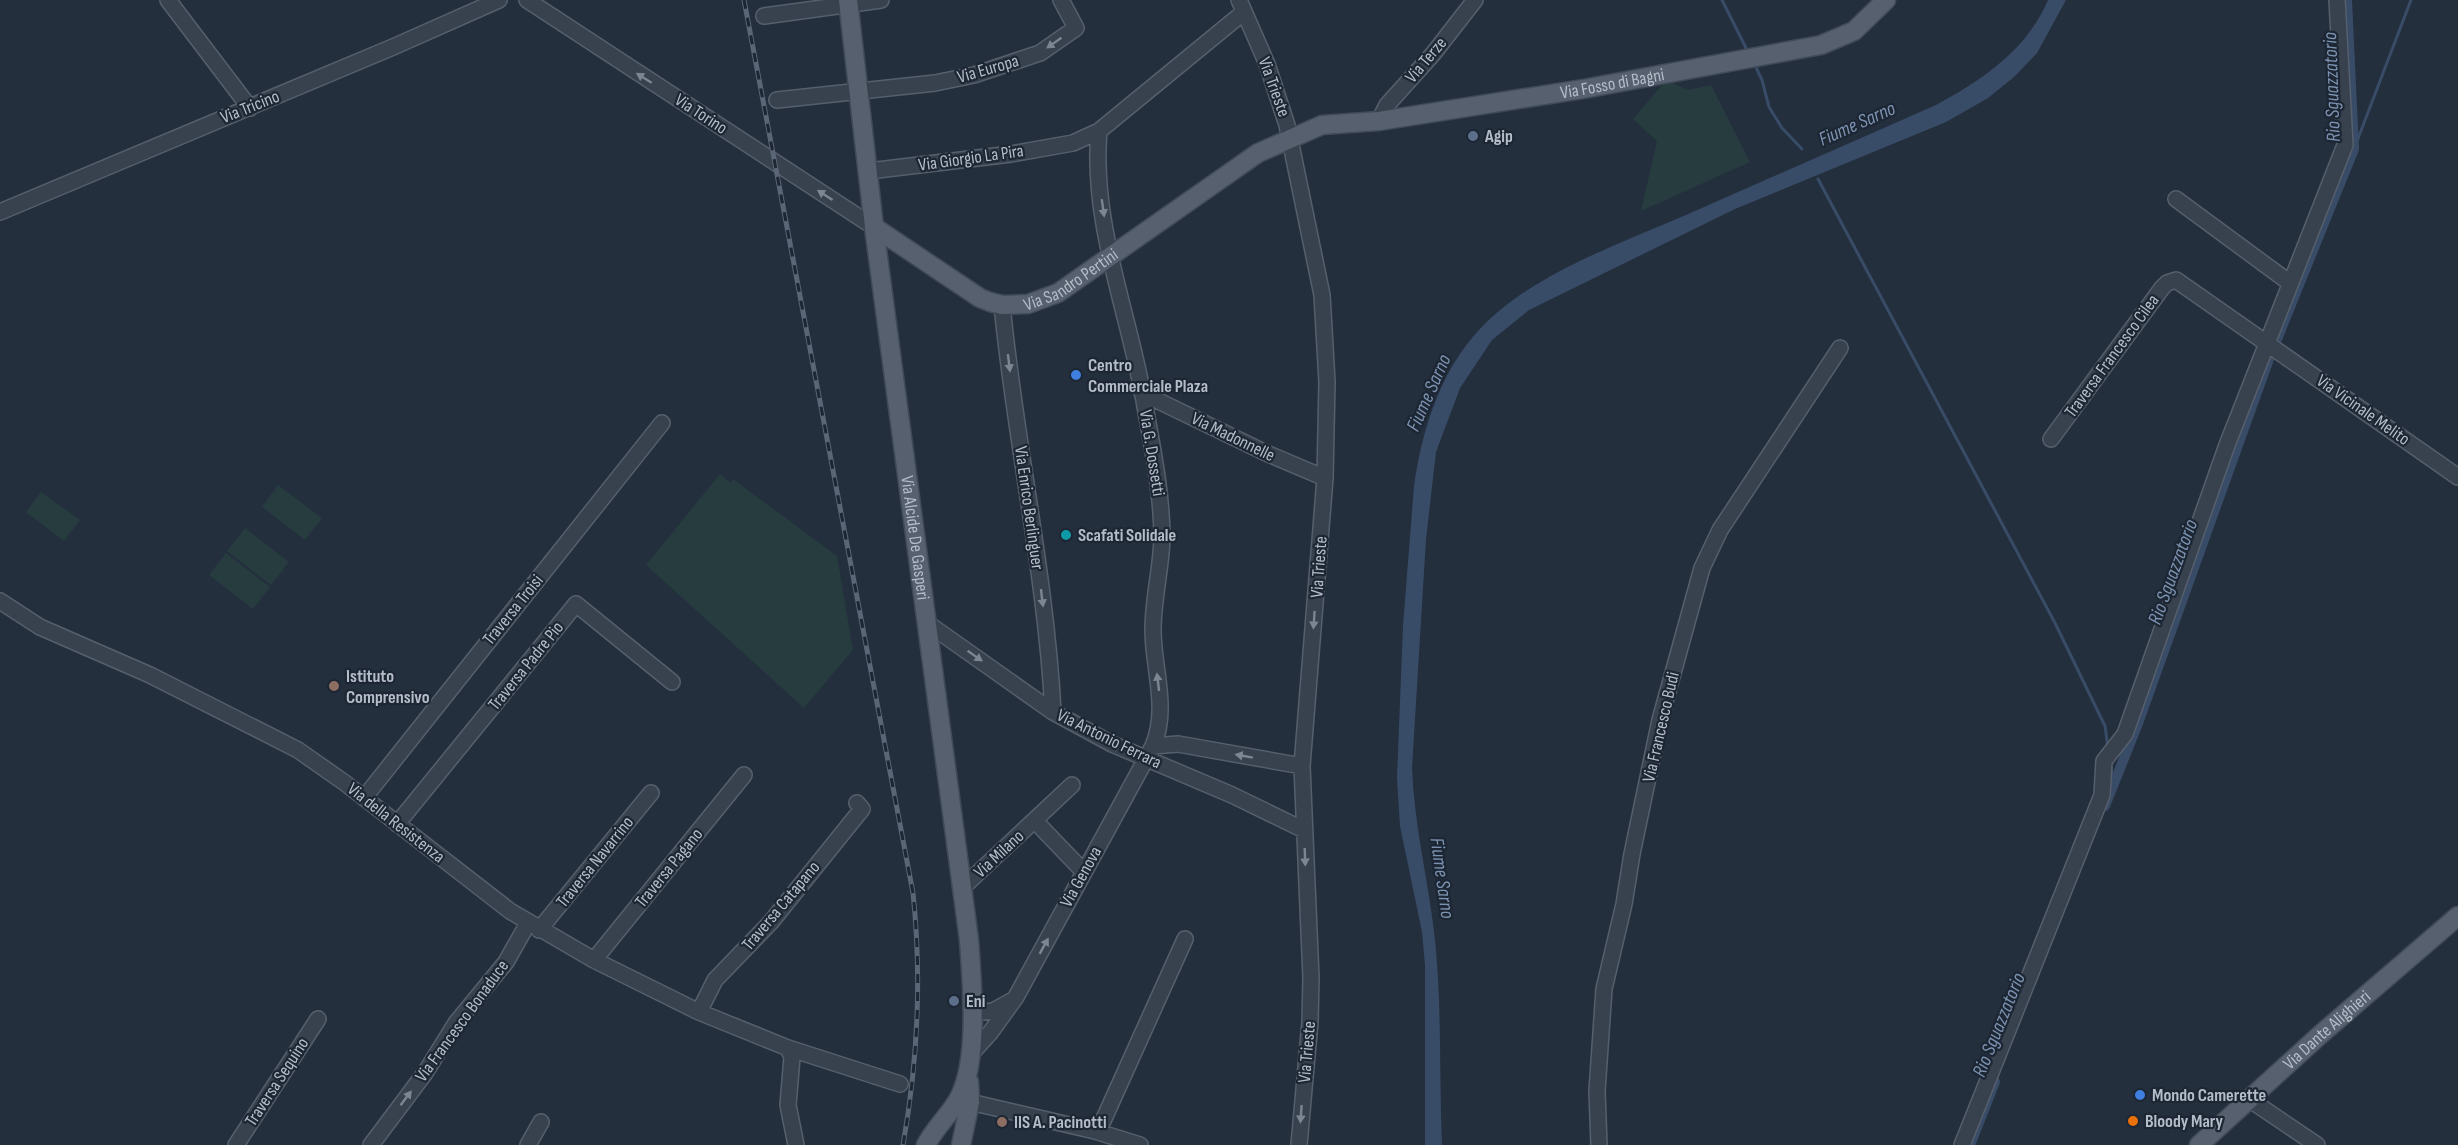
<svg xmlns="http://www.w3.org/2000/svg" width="2458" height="1145" font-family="'Sofia Sans Condensed',sans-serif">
  <rect width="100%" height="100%" fill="#242f3e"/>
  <!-- green -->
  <path fill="#263c3f" d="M 1666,80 L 1688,90 L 1711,85 L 1750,162 L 1641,211 L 1657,141 L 1633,119 Z
    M 720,474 L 730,483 L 733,479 L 837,556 L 853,650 L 804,708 L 646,565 Z
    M 278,485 L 322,518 L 305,540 L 262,507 Z
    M 41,492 L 80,520 L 64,541 L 26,512 Z
    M 245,528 L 289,562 L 271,585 L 227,551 Z
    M 226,553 L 270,587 L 253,609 L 209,575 Z"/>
  <!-- water -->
  <path fill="#394c67" d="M 2048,0 L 2066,0 L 2037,53 L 2014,77 L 1988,98 L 1946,122 L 1735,209 L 1529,310 L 1492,340 L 1460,388 L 1436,452 L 1426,539 L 1412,768 C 1414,826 1429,883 1435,940 C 1442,1008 1439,1077 1442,1145 L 1425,1145 L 1425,965 L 1422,932 L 1400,826 L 1397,778 L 1403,626 L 1414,486 C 1422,430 1440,371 1480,329 C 1530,275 1619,244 1686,215 C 1769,178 1853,142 1936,105 C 1983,79 2026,51 2048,0 Z"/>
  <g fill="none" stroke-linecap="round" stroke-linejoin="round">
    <!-- stream -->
    <path stroke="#394c67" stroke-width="3" d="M 1722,0 L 1748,52
      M 1754,63 L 1762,80 L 1769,107 L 1782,128 L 1802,149
      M 2354,149 L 2411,0
      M 1818,179 L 2055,623 L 2105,726 L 2108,748
      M 2111,766 L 2113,783"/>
    <!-- canal -->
    <path stroke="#394c67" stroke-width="10" d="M 2105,806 L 2137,726 L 2269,359 L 2354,149 L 2347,0
      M 1970,1145 L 1995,1082"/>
    <!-- minor casing -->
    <g stroke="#565f6c" stroke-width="18">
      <path id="minor" d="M 168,0 L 250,108
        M 527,0 L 874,227
        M 1239,0 L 1267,64 L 1287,125 L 1322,295 L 1327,382 L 1325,478 L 1302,766 L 1311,978 L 1310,1022 L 1299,1145
        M 764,16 L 881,0
        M 777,100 L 935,83 L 974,75 L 1040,53 L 1076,28 L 1061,0
        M 1379,121 L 1387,105 L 1433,54 L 1475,0
        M 869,171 L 1011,154 L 1073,143 L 1099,131 L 1244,12
        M 2176,199 L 2290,283
        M 0,212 L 393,47 L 499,0
        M 1002,305 C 1015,441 1046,575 1053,712
        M 1142,393 L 1266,453 L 1325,478
        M 2051,439 L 2162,288 L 2167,283 L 2176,280 L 2458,477
        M 0,601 L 40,627 L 150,675 L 298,750 L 345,783 L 510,911 L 594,960 L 699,1012 L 788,1048 L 900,1084
        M 927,623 L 1053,712 L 1112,744 L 1232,795 L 1304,830
        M 1153,746 L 1178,744 L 1302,766
        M 364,798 L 662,423
        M 1035,821 L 1084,872
        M 397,824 L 576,604 L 672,682
        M 963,887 L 1072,785
        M 539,930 L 651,793
        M 594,960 L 744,775
        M 699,1012 L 715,980 L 771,922 L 862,809 L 857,803
        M 972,1013 L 993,1011 L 1011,1001
        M 788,1048 L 792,1057 L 788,1105 L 796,1145
        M 970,1055 L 990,1033 L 1016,997 L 1153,746 C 1169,708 1153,669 1153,630 C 1153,599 1161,569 1162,539 C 1162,491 1151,441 1143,395 C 1127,308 1091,221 1099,131
        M 2249,1099 L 2317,1145
        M 970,1102 L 1095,1131 L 1140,1145
        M 1098,1132 L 1185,939
        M 236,1145 L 318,1019
        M 371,1145 L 425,1073 L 456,1023 L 506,962 L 528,923
        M 528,1145 L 541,1122
        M 1599,1145 L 1597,1091 L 1604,989 L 1624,904 L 1632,854 L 1660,720 L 1702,568 L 1720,530 L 1840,348
        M 1962,1145 L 2102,795 L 2104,761 L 2125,734 L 2227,445 L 2345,145 L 2337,0"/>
    </g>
    <!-- major casing -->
    <g stroke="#414a57" stroke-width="21">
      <g id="major">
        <path id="s1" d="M 848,0 L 874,227 L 969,940 C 972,983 979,1057 960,1096 C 951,1114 935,1127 926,1145"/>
        <path id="s2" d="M 874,227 L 980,298 L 990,302 L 1002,305 L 1028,304 L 1058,293 L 1258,153 L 1322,125 L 1379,121 L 1583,89 L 1821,45 L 1854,31 L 1886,0"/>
        <path d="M 961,1145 L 970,1102 L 969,1082"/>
        <path id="s3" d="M 2199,1145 L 2321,1034 L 2458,916"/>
      </g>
    </g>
    <!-- minor -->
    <use href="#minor" stroke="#38414e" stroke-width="15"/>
    <!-- major -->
    <use href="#major" stroke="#56606e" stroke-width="18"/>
    <!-- rail casing -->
    <g stroke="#5a6575" stroke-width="5">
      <path id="rail" d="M 744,0 L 913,893 C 922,978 918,1060 903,1145"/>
    </g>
    <!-- rail -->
    <use href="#rail" stroke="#1d2633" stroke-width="3" stroke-dasharray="9" stroke-linecap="butt"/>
  </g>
  <!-- one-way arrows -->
  <defs><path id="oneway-solid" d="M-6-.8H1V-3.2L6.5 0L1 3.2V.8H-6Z" transform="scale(1.5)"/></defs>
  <g fill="#7c8592">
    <use href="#oneway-solid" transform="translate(1054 43) rotate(145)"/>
    <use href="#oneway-solid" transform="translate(644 78) rotate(-148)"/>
    <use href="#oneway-solid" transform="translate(825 195) rotate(-147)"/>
    <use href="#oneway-solid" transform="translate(1103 208) rotate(82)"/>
    <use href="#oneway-solid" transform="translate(1009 363) rotate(83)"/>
    <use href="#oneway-solid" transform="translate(1042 598) rotate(83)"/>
    <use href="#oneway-solid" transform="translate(1314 620) rotate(94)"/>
    <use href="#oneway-solid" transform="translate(975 656) rotate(35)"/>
    <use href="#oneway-solid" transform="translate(1158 682) rotate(-97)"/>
    <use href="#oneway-solid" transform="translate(1244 756) rotate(-170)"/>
    <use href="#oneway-solid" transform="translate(1305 857) rotate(88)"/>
    <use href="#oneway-solid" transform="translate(1044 946) rotate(-61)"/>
    <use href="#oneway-solid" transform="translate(406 1098) rotate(-53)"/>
    <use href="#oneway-solid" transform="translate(1301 1114) rotate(94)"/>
  </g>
  <!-- markers -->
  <g fill="#5c6f8a" stroke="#1d2633" stroke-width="2">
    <circle cx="1473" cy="136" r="6"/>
    <circle cx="954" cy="1001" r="6"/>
  </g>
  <g fill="#3f7fe0" stroke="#1d2633" stroke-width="2">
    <circle cx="1076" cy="375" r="6"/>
    <circle cx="2140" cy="1095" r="6"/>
  </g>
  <circle fill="#0f9aa8" stroke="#1d2633" stroke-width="2" cx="1066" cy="535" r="6"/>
  <g fill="#8d6e63" stroke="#1d2633" stroke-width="2">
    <circle cx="334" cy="686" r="6"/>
    <circle cx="1002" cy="1122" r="6"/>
  </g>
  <circle fill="#e8710a" stroke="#1d2633" stroke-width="2" cx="2133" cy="1121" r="6"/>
  <g text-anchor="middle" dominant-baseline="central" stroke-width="4.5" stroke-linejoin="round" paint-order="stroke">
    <!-- street labels -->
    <g font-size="18" fill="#b4bcc9" stroke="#1d2633">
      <text transform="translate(1426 60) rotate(-50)">Via Terze</text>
      <text transform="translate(988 69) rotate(-16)">Via Europa</text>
      <text stroke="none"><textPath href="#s2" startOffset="816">Via Fosso di Bagni</textPath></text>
      <text transform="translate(1274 87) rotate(70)">Via Trieste</text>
      <text transform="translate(250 107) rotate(-22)">Via Tricino</text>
      <text transform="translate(701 114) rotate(33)">Via Torino</text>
      <text transform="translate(971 158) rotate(-8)">Via Giorgio La Pira</text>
      <text stroke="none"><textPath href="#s2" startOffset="226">Via Sandro Pertini</textPath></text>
      <text transform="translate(2112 356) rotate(-54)">Traversa Francesco Cilea</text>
      <text transform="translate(2363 410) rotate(35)">Via Vicinale Melito</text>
      <text transform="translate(1233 437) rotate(26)">Via Madonnelle</text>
      <text transform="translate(1152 453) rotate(81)">Via G. Dossetti</text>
      <text transform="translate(1029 508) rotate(82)">Via Enrico Berlinguer</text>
      <text stroke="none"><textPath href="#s1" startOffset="542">Via Alcide De Gasperi</textPath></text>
      <text transform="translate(1319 567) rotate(-86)">Via Trieste</text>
      <text transform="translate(513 610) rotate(-51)">Traversa Troisi</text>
      <text transform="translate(526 666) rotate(-51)">Traversa Padre Pio</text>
      <text transform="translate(1661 727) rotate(-77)">Via Francesco Budi</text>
      <text transform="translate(1109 739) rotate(26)">Via Antonio Ferrara</text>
      <text transform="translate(396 823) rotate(38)">Via della Resistenza</text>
      <text transform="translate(999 854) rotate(-43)">Via Milano</text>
      <text transform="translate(595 862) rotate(-51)">Traversa Navarrino</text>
      <text transform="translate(669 868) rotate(-51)">Traversa Pagano</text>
      <text transform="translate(1081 877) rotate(-61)">Via Genova</text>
      <text transform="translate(781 906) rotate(-50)">Traversa Catapano</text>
      <text transform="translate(462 1021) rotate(-54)">Via Francesco Bonaduce</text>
      <text stroke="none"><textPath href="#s3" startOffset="172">Via Dante Alighieri</textPath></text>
      <text transform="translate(1307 1052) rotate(-85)">Via Trieste</text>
      <text transform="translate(277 1082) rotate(-57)">Traversa Sequino</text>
    </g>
    <!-- poi labels -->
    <g font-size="18" font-weight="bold" fill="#b4bcc9" stroke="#1d2633" text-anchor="start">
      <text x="1485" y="136">Agip</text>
      <text x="1088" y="365">Centro<tspan x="1088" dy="21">Commerciale Plaza</tspan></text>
      <text x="1078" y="535">Scafati Solidale</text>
      <text x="346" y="676">Istituto<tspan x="346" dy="21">Comprensivo</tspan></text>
      <text x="966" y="1001">Eni</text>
      <text x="2152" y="1095">Mondo Camerette</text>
      <text x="2145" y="1121">Bloody Mary</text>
      <text x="1014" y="1122">IIS A. Pacinotti</text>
    </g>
    <!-- water labels -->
    <g font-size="20" font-style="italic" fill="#7c92b1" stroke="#1d2633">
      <text transform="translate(2332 87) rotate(-92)">Rio Sguazzatorio</text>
      <text transform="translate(1857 124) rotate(-24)">Fiume Sarno</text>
      <text transform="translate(1429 393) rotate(-66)">Fiume Sarno</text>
      <text transform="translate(2173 572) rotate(-70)">Rio Sguazzatorio</text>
      <text transform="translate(1442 878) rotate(82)">Fiume Sarno</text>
      <text transform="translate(1999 1025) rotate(-68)">Rio Sguazzatorio</text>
    </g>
  </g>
</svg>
